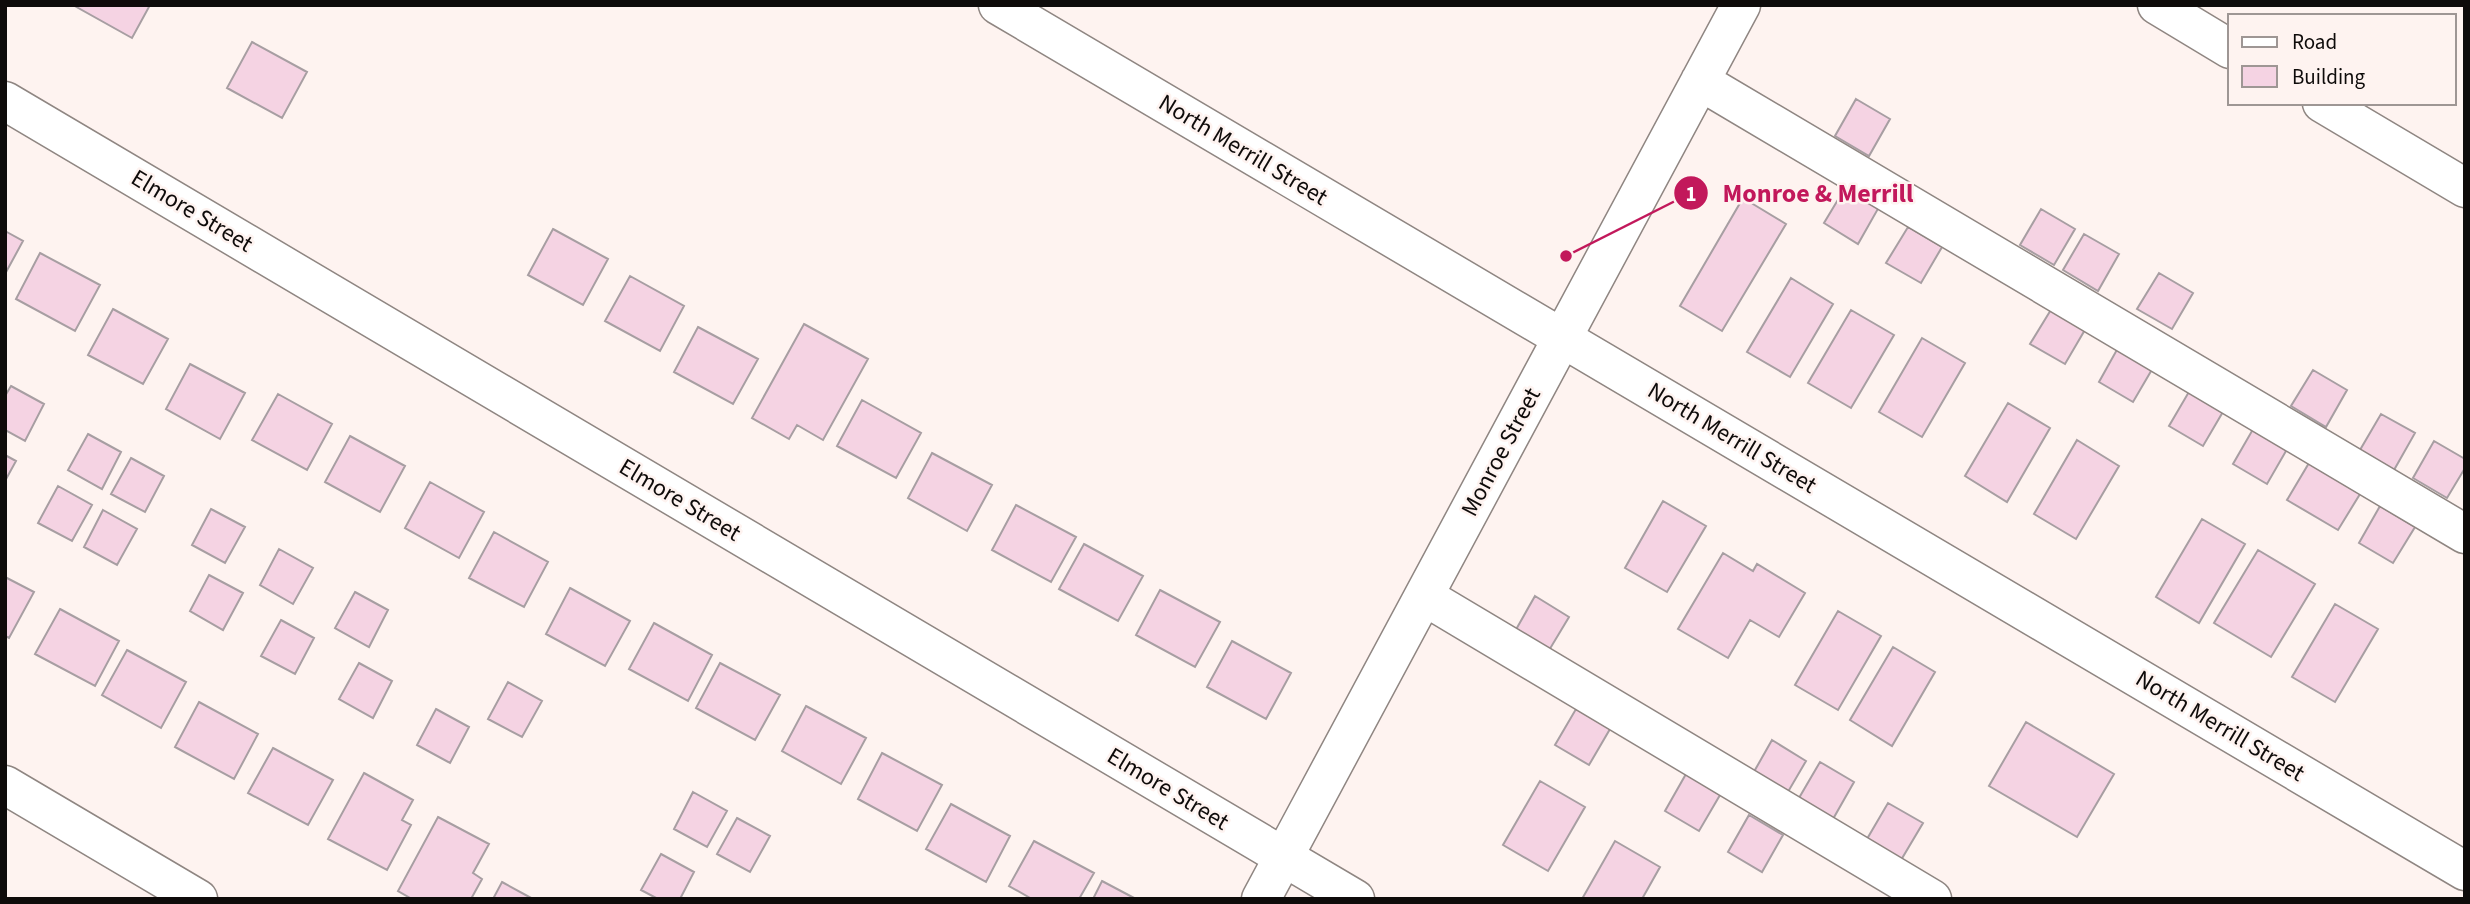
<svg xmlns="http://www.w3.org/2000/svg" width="2470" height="904" font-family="'Source Sans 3',sans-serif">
  <rect width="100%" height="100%" fill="#fef3f0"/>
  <!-- building -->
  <path fill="#f5d3e3" stroke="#a79ea2" stroke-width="2" d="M 73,5 L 150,5 L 132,38 Z
    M 252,42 L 307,72 L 282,118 L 227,88 Z
    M 1856,99 L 1890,119 L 1869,156 L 1835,136 Z
    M 1845,188 L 1879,207 L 1858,244 L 1824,223 Z
    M 1743,198 L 1786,224 L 1722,331 L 1680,306 Z
    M 2041,209 L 2075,229 L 2054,265 L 2020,245 Z
    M 1908,227 L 1942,247 L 1921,283 L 1886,263 Z
    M 553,229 L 608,259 L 583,305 L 528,275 Z
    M 5,231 L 23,241 L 5,274 Z
    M 2084,234 L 2119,254 L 2098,291 L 2063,270 Z
    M 40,253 L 100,285 L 75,331 L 16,299 Z
    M 2159,273 L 2193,293 L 2172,329 L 2137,309 Z
    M 630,276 L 684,306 L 660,351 L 605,321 Z
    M 1791,278 L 1833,304 L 1790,377 L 1747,352 Z
    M 2052,308 L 2086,328 L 2065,364 L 2030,344 Z
    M 113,309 L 168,339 L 143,384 L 88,355 Z
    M 1851,310 L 1894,335 L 1851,408 L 1808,383 Z
    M 804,324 L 868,359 L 823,440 L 797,425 L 789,439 L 752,418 Z
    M 698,327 L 758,359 L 733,404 L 674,372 Z
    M 1922,338 L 1965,363 L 1922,437 L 1879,412 Z
    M 2119,346 L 2154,366 L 2133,402 L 2099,382 Z
    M 190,364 L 245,393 L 220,439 L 166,409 Z
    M 2313,370 L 2347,390 L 2326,427 L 2291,406 Z
    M 11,386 L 44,404 L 25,441 L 5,430 L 5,396 Z
    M 2190,390 L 2224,410 L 2203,446 L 2169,426 Z
    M 278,394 L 332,424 L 307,470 L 252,440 Z
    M 862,400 L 921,433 L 896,478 L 837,446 Z
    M 2008,403 L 2050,428 L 2007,502 L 1965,476 Z
    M 2381,414 L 2415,433 L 2394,470 L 2360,450 Z
    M 2256,424 L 2290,444 L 2267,484 L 2233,464 Z
    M 88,434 L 121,452 L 102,489 L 68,470 Z
    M 350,436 L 405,466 L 380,512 L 325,482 Z
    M 2077,440 L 2119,466 L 2076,539 L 2034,514 Z
    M 2434,441 L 2465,459 L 2465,468 L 2447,498 L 2413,478 Z
    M 932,453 L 992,485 L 967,531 L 908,498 Z
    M 5,455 L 16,461 L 5,481 Z
    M 131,458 L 164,476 L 145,512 L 111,494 Z
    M 2309,463 L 2360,494 L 2338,530 L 2287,500 Z
    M 430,482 L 484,512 L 459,558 L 405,528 Z
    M 58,486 L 92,505 L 72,541 L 38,523 Z
    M 1663,501 L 1706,526 L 1667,592 L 1625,568 Z
    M 1016,505 L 1076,537 L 1051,582 L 992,550 Z
    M 2380,506 L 2415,527 L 2393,563 L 2359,543 Z
    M 211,509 L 245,527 L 225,563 L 192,545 Z
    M 103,510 L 137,529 L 117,565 L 84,547 Z
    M 2202,519 L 2245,544 L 2199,623 L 2156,597 Z
    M 494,532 L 548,562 L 524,607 L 469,578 Z
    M 1084,544 L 1143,576 L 1118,621 L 1059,589 Z
    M 279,549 L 313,568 L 293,604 L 260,585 Z
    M 2258,550 L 2315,584 L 2271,657 L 2214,623 Z
    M 1723,553 L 1753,571 L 1757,564 L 1805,593 L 1779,637 L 1750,620 L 1728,658 L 1678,629 Z
    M 209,575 L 243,593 L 223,630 L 190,611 Z
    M 5,577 L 34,592 L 9,638 L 5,636 Z
    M 570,588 L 630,621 L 605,666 L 546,634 Z
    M 1160,590 L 1220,622 L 1195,667 L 1136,635 Z
    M 355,592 L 388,610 L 369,647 L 335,628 Z
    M 1535,596 L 1569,617 L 1548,652 L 1514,633 Z
    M 2335,604 L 2378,629 L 2335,702 L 2292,677 Z
    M 60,609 L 119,641 L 95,686 L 35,654 Z
    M 1838,611 L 1881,636 L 1838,710 L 1795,685 Z
    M 281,620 L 314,638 L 295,674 L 261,656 Z
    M 654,623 L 712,655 L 688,701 L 629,669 Z
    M 1232,641 L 1291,673 L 1266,719 L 1207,687 Z
    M 1893,647 L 1935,672 L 1892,746 L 1850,720 Z
    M 127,650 L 186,682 L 161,728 L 102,695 Z
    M 359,663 L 392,681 L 373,718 L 339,699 Z
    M 720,663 L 780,695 L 755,740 L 696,708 Z
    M 508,682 L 542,701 L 522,737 L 488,719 Z
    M 199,702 L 258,734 L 234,779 L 175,747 Z
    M 806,706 L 866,738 L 841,784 L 782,751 Z
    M 436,709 L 469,727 L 450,763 L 417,745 Z
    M 1576,709 L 1610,729 L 1589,765 L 1555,745 Z
    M 2026,722 L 2114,774 L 2077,837 L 1989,786 Z
    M 1772,740 L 1806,761 L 1785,797 L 1751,777 Z
    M 273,748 L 333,780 L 308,825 L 248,793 Z
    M 882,753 L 942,785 L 917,831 L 858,799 Z
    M 1820,762 L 1854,782 L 1833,819 L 1799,798 Z
    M 364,773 L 413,800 L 402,820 L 411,825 L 387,870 L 328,839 Z
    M 1686,774 L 1720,795 L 1699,831 L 1665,811 Z
    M 1540,781 L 1585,807 L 1548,871 L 1503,845 Z
    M 693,792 L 727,811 L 707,847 L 674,829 Z
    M 1888,803 L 1923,823 L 1901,860 L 1867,839 Z
    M 951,804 L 1010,836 L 986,882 L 926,849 Z
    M 1749,815 L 1783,835 L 1762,872 L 1728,852 Z
    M 438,817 L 489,844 L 473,873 L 482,879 L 471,899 L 412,899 L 398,891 Z
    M 737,818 L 770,836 L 750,872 L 717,854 Z
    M 1034,841 L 1094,873 L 1079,899 L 1032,899 L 1009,886 Z
    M 1615,841 L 1660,867 L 1642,899 L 1582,899 Z
    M 661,854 L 694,872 L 680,899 L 658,899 L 641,890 Z
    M 1102,881 L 1136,899 L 1093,899 Z
    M 502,882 L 533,899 L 493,899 Z"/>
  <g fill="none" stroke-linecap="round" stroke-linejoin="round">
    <!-- minor casing -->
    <g stroke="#8f8682" stroke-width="41">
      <path id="minor" d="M 998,5 L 2465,871
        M 2157,5 L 2230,49
        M 1700,81 L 2465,534
        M 5,101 L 1355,899
        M 2322,103 L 2465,188
        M 1424,596 L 1932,899
        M 5,785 L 198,899
        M 1261,899 L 1741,5"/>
    </g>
    <!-- minor -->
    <use href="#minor" stroke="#fff" stroke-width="38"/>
  </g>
  <g text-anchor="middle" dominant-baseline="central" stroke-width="5" stroke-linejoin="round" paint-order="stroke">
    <!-- street labels -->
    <g font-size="24" fill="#0e0b0a" stroke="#fef3f0">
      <text transform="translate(1243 150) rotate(31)">North Merrill Street</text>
      <text transform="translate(192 211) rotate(31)">Elmore Street</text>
      <text transform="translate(1732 438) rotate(31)">North Merrill Street</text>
      <text transform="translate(1501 452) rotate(-62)">Monroe Street</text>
      <text transform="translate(680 500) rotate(31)">Elmore Street</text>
      <text transform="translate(2220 726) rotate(31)">North Merrill Street</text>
      <text transform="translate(1168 789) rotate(31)">Elmore Street</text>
    </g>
  </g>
  <!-- callouts -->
  <path fill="none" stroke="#c2185b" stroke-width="2.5" d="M1566 256L1691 193"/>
  <g fill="#c2185b" stroke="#fef3f0" stroke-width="2.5">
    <circle cx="1566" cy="256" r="7"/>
    <circle cx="1691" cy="193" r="18"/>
  </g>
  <g font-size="21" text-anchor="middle" font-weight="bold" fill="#fff">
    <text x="1691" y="201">1</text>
  </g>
  <g font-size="26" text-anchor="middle" font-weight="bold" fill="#c2185b" stroke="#fef3f0" stroke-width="5" stroke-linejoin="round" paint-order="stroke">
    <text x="1818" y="202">Monroe &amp; Merrill</text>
  </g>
  <!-- border -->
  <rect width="2470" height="904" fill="none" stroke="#0e0b0a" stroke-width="14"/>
  <!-- legend -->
  <rect x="2228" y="14" width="228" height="91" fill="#fef3f0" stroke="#9e9694" stroke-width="2"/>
  <rect x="2242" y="37" width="35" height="10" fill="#ffffff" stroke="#9e9694" stroke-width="2"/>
  <text x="2292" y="49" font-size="21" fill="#0e0b0a">Road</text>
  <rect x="2242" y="66" width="35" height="21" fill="#f5d3e3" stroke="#9e9694" stroke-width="2"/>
  <text x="2292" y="84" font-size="21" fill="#0e0b0a">Building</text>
</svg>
